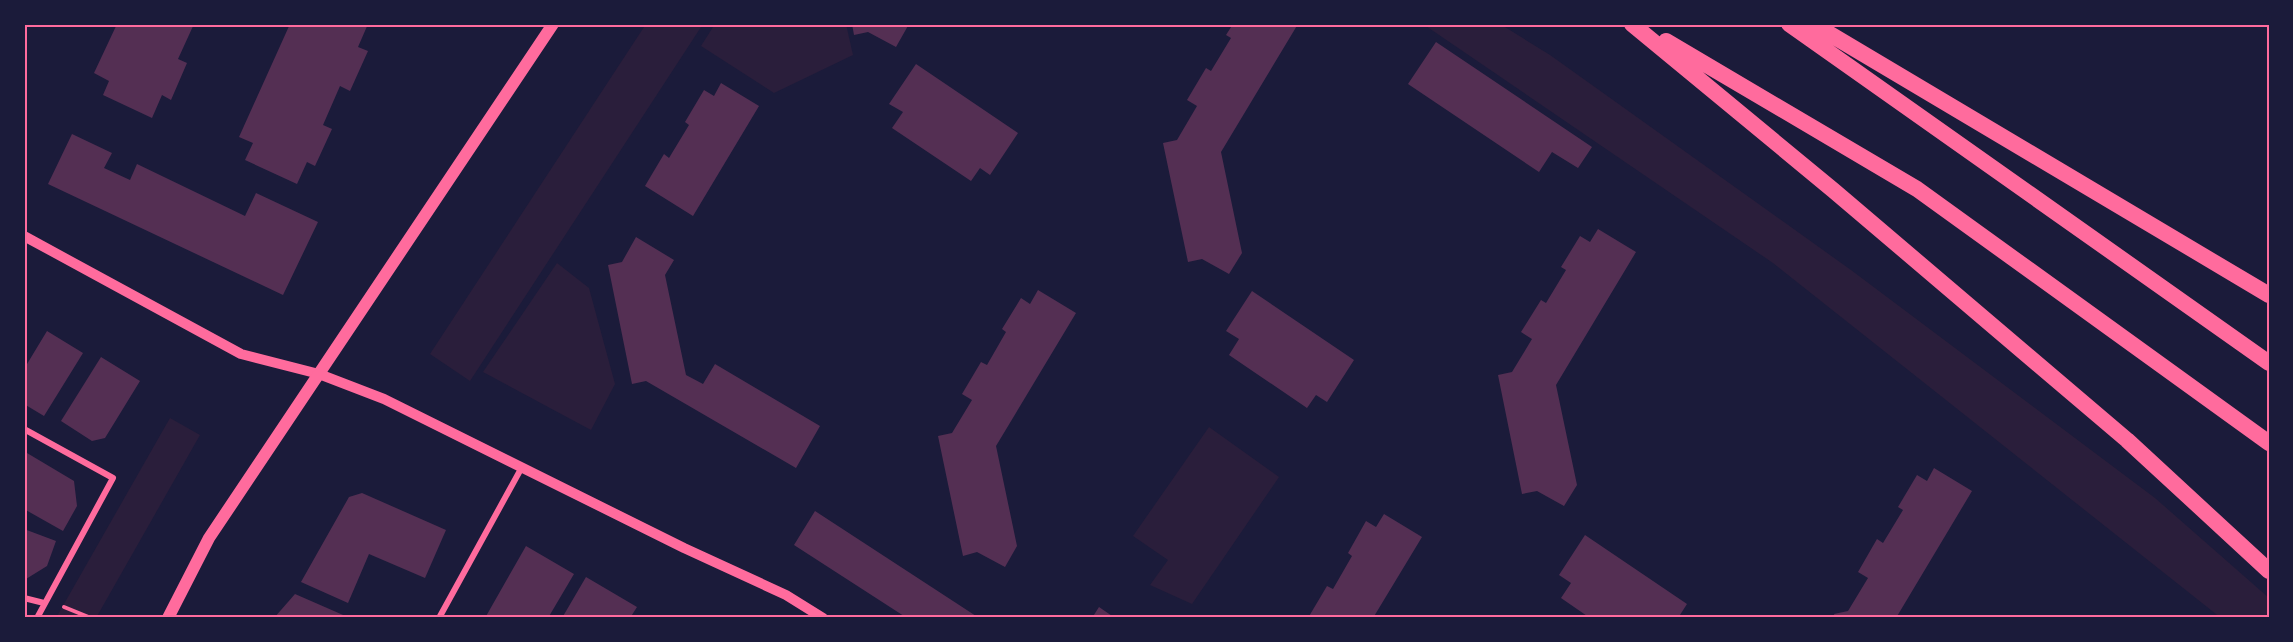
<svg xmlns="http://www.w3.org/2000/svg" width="2293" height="642" font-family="'Space Grotesk',sans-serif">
  <rect width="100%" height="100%" fill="#1b1b3a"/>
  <!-- green -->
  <path fill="#2a1e3b" d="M 646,24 L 703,24 L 470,381 L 430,354 Z
    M 715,24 L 846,24 L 853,55 L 774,93 L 701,46 Z
    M 1423,24 L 1500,24 L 1550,55 L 1851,270 L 2155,498 L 2269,598 L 2269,618 L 2221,618 L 1773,263 Z
    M 557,263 L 589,288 L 615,384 L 591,430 L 483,372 Z
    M 170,418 L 200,435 L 96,618 L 56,618 Z
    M 1209,427 L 1279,477 L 1192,604 L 1150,585 L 1168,560 L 1133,536 Z"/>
  <!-- building -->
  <path fill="#542f53" d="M 117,24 L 194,24 L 178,59 L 187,63 L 171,100 L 162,95 L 152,118 L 103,95 L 109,81 L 94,73 Z
    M 290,24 L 368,24 L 358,47 L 368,51 L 350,91 L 340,86 L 323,125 L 332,129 L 315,166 L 307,162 L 297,184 L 245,160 L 253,143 L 239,137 Z
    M 852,24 L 909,24 L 896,47 L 868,32 L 854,35 Z
    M 1233,24 L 1298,24 L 1221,152 L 1242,253 L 1229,274 L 1202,259 L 1188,262 L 1163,143 L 1177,140 L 1197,106 L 1187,100 L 1206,68 L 1211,71 L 1231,38 L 1226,35 Z
    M 1436,42 L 1592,147 L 1578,168 L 1552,152 L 1539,172 L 1408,84 Z
    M 916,64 L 1018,133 L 990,175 L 980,168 L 971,181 L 892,128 L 903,112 L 889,104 Z
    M 721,83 L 759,106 L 693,216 L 645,186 L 664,154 L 669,158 L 689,125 L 685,122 L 704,90 L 714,96 Z
    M 72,134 L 112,153 L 104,168 L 130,180 L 137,164 L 245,216 L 256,193 L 318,222 L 283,295 L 48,184 Z
    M 1598,229 L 1636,252 L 1556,385 L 1577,485 L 1564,506 L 1537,491 L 1522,494 L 1498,375 L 1512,372 L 1532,339 L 1521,332 L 1541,300 L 1546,303 L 1566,270 L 1561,267 L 1580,236 L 1590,242 Z
    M 636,237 L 674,260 L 665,275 L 686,375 L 703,384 L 715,364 L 820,426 L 796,468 L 646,381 L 632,384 L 608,265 L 622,262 Z
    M 1038,290 L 1076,313 L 996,446 L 1017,546 L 1005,567 L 977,552 L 963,556 L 938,436 L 952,433 L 972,400 L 962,394 L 981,362 L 987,365 L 1006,332 L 1002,329 L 1021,298 L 1030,304 Z
    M 1252,291 L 1354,360 L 1327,402 L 1316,395 L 1307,408 L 1229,355 L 1239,339 L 1226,331 Z
    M 47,331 L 83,353 L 44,416 L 24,404 L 24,369 Z
    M 101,357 L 140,381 L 105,438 L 92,441 L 61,421 Z
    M 27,453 L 74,481 L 77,506 L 63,531 L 24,509 L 24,459 Z
    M 1934,468 L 1972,491 L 1896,618 L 1835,618 L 1834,614 L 1848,611 L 1868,578 L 1858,572 L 1877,539 L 1883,543 L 1903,510 L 1898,507 L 1917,475 L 1927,481 Z
    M 362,493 L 446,530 L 425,578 L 369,554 L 348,603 L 301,582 L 349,497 Z
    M 815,511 L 976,616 L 974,618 L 907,618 L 794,545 Z
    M 1384,514 L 1422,537 L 1373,618 L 1308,618 L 1327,586 L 1333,589 L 1352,556 L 1348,553 L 1366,521 L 1376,527 Z
    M 24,529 L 56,541 L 47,566 L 26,579 L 24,579 Z
    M 1585,535 L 1687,604 L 1678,618 L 1590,618 L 1561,598 L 1571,583 L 1559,575 Z
    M 526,546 L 574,574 L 548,618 L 485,618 Z
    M 586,577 L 637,607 L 630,618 L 562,618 Z
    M 295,594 L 350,618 L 274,618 Z
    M 1099,607 L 1115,618 L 1092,618 Z"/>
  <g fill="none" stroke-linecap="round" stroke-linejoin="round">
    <!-- path -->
    <path stroke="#ff6b9d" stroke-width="4" d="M 64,607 L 91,618"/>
    <!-- minor -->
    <path stroke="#ff6b9d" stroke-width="6" d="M 24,429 L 113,478 L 37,618
      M 24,598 L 44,603
      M 439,618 L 522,467"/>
    <!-- tertiary -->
    <path stroke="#ff6b9d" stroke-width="10" d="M 24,236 L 241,354 L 319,374 L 384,399 L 684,548 L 786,595 L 823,618"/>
    <!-- secondary -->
    <path stroke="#ff6b9d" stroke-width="12" d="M 168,618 L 209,538 L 553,24"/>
    <!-- trunk -->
    <path stroke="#ff6b9d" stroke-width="16" d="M 1632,24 L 1833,190 L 2127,440 L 2269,571
      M 1789,24 L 2269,363
      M 1813,24 L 2269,295
      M 1666,41 L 1917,189 L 2269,443"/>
  </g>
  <!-- border -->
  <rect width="2293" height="642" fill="none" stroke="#1b1b3a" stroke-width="51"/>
  <rect x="26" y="26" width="2242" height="590" fill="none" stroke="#ff6b9d" stroke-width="2"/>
</svg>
